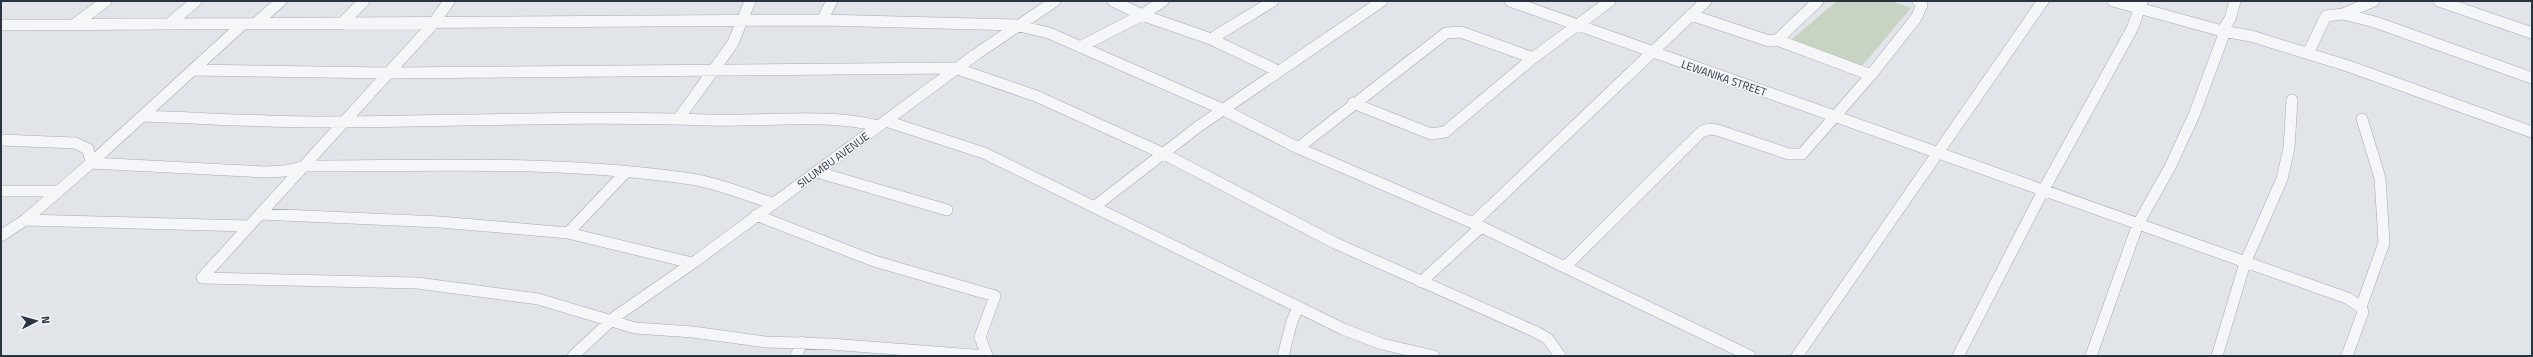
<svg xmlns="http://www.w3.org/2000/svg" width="2533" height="357" font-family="'Titillium Web',sans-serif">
  <rect width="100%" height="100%" fill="#e1e5e9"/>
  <!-- green -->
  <path fill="#c8d3c3" d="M 1837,1 L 1891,1 L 1911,8 L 1861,67 L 1791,40 Z"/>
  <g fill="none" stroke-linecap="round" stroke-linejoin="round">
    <!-- minor casing -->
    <g stroke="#a6acb3" stroke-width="12">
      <path id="minor" d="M 1273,1 L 1211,39 L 1278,71
        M 1510,1 L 2347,298 L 2361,307
        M 2235,1 L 2230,19 L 2222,31 L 2251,36 L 2348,66 L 2532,132
        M 2439,1 L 2532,33
        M 2343,14 L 2374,1
        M 1142,15 L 1211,39
        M 1142,15 L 1163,1
        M 1691,15 L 1769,41 L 1777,40 L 1818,1
        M 822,20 L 832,1
        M 170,23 L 196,1
        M 75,24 L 106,1
        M 255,24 L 281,1
        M 341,24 L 364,1
        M 1,25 L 822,20 L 1016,25 L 1049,33 L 1222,109 L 1298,148 L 1473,223 L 1750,356
        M 1777,40 L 1871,75
        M 1080,47 L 1142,15 L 1113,1
        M 2308,53 L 2326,16 L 2343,14 L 2375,22 L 2532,78
        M 194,70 L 386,73 L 955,68 L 1036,96 L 1162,153 L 1335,243 L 1536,332 L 1548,339 L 1560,356
        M 1353,103 L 1431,134 L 1445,132 L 1533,58 L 1610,1
        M 143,116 C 202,118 261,122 321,122 C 450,122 580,115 709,120 C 766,122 823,113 879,126
        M 679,118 L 733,43 L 750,1
        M 886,121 L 984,153 L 1343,329 L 1382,344 L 1434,356
        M 1,140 L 75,143 L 88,149 L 91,163 L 266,172 L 285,171 L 306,166 C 434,166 564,160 691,179 C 718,183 746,195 772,203
        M 1298,148 L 1446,33 L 1461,32 L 1533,58
        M 817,172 L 947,210
        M 1,191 L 58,191
        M 1094,207 L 1199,126 L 1382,1
        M 260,214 L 440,222 L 568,233 L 624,174
        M 756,215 L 874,261 L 995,296 L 980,337 L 987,356
        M 25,220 L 249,226
        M 1473,223 L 1706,1
        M 568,233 L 692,263
        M 1,236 L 25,220 L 91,163 L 243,24
        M 1566,266 L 1701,132 L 1709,129 L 1717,130 L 1789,154 L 1802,154 L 1871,75 L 1916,18 L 1922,5 L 1918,1
        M 202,278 L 417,283 L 538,299 L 635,328 L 693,332 L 766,342 L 830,344 L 987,356
        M 202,278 L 433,24 L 449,1
        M 1421,282 L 1481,227
        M 573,356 L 615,317 L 697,260 L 975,55 L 1055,1
        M 796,356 L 802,342
        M 1283,356 L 1292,321 L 1298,308
        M 1797,356 L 2043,1
        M 1958,356 L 2043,191 L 2132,29 L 2142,2
        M 2091,356 L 2138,224 L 2170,167 L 2194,115 L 2224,34 L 2222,31 L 2113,1
        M 2217,356 L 2245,263 L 2282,179 L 2289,148 L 2292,100
        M 2347,356 L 2363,312 L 2361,307 L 2384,243 L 2380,178 L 2362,119"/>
    </g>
    <!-- minor -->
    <use href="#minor" stroke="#f4f6f8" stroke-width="11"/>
  </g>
  <g text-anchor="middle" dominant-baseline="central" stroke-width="3" stroke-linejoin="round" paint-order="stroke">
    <!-- street labels -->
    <g font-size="11" fill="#2a3441" stroke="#f1f4f7">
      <text transform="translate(1724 78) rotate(19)">LEWANIKA STREET</text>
      <text transform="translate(833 160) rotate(-36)">SILUMBU AVENUE</text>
    </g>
  </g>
  <!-- border -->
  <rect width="2533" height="357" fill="none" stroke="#2a3441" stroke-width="4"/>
  <!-- north arrow -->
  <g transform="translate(36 321) rotate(84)" stroke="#f1f4f7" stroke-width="3" paint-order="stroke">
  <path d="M0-3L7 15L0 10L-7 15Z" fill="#2a3441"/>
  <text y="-6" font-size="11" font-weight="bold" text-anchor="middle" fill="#2a3441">N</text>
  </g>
</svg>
